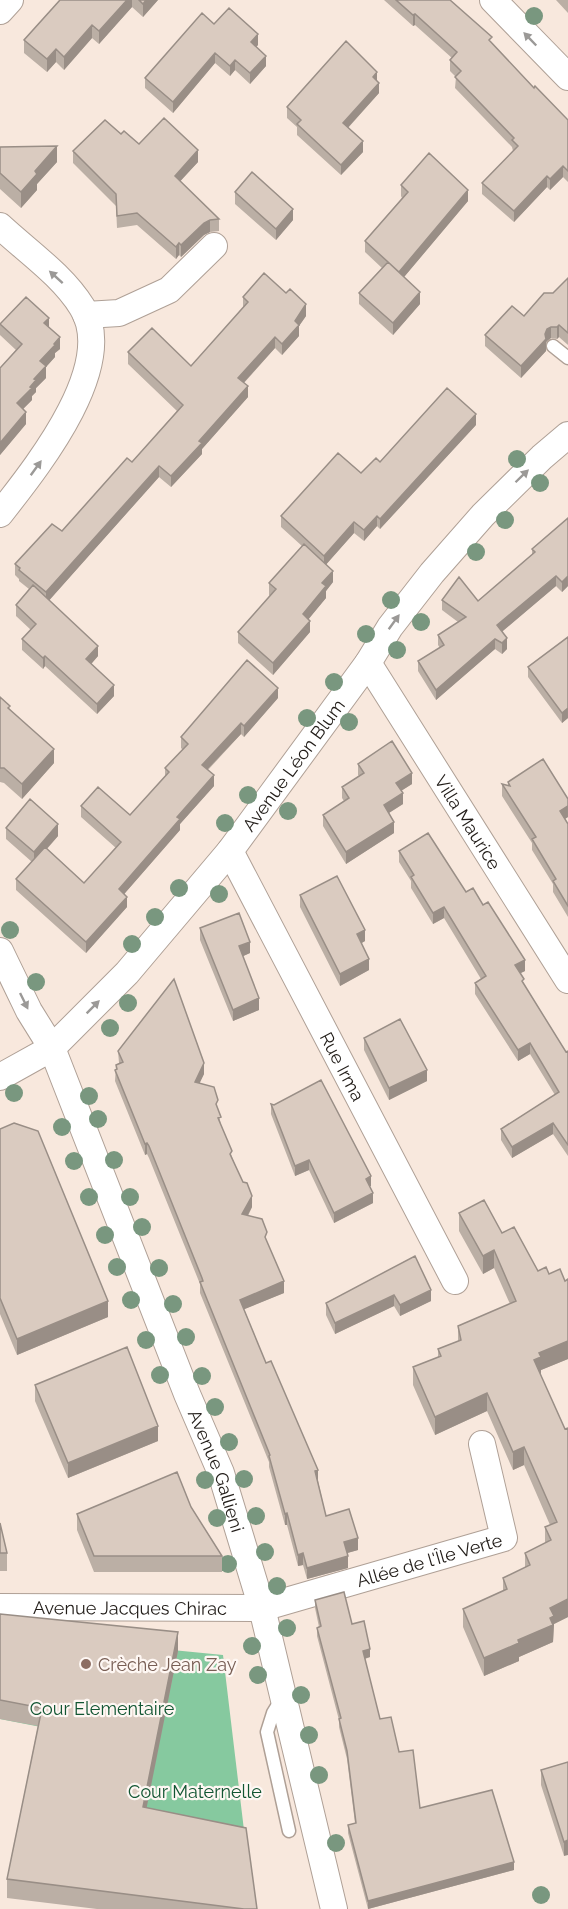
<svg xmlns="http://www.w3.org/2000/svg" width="568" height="1909" font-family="Raleway,sans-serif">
  <rect width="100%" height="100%" fill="#f8e8dd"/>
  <!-- green -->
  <path fill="#86c99f" d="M 0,1633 L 223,1655 L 246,1847 L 143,1826 L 41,1727 L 0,1719 Z"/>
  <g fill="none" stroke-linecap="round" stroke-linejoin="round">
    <!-- lane casing -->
    <g stroke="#afa096" stroke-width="15">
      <path id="lane" d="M 553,346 L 568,358
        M 281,1700 L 273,1713 L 267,1732 L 289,1831"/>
    </g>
    <!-- street casing -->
    <g stroke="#afa096" stroke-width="28">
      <g id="street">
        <path d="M 493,0 L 568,77"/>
        <path d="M 0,11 L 10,0"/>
        <path d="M 0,226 C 28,252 62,275 82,307 C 119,366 35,469 0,514"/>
        <path d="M 86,315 L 119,313 L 169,290 L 214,246"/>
        <path id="s1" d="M 368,663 L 568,980"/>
        <path id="s2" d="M 230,851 L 455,1281"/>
        <path id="s3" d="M 0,951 L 29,1011 L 52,1048 L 187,1394 L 221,1473 L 262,1608 L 334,1909"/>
        <path id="s4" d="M 0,1077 L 52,1048 L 127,973 L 230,851 L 368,663 L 390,627 L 432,573 L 483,515 L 542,457 L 568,435"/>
        <path id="s5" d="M 0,1607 L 262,1608 L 504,1538 L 482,1444"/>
      </g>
    </g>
    <!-- lane -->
    <use href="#lane" stroke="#fff" stroke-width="12"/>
    <!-- street -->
    <use href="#street" stroke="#fff" stroke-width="26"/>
  </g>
  <!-- trees -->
  <g fill="#79977f">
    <circle cx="534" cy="16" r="9"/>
    <circle cx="517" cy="459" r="9"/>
    <circle cx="540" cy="483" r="9"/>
    <circle cx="505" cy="520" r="9"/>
    <circle cx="476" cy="552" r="9"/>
    <circle cx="391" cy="600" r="9"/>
    <circle cx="421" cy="622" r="9"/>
    <circle cx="366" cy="634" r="9"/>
    <circle cx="397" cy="650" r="9"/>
    <circle cx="334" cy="682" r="9"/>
    <circle cx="307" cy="718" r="9"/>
    <circle cx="349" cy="722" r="9"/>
    <circle cx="248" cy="795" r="9"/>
    <circle cx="288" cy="811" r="9"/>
    <circle cx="225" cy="823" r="9"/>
    <circle cx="179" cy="888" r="9"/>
    <circle cx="219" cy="894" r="9"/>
    <circle cx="155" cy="917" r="9"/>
    <circle cx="10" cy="930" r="9"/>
    <circle cx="132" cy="944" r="9"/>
    <circle cx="36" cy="982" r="9"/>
    <circle cx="128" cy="1003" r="9"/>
    <circle cx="110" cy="1028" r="9"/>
    <circle cx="14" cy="1093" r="9"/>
    <circle cx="89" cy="1096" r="9"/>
    <circle cx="98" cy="1119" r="9"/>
    <circle cx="62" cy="1127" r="9"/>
    <circle cx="114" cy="1160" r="9"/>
    <circle cx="74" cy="1161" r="9"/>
    <circle cx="89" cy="1197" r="9"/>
    <circle cx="130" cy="1197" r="9"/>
    <circle cx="142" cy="1227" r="9"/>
    <circle cx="105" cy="1235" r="9"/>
    <circle cx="117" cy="1267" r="9"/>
    <circle cx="159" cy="1268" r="9"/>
    <circle cx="131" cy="1300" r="9"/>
    <circle cx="173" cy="1304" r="9"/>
    <circle cx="186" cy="1337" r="9"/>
    <circle cx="146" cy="1340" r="9"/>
    <circle cx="160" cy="1375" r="9"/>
    <circle cx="202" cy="1376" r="9"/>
    <circle cx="215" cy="1407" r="9"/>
    <circle cx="229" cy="1442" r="9"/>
    <circle cx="244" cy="1479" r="9"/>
    <circle cx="205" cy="1480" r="9"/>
    <circle cx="256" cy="1516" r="9"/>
    <circle cx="217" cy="1518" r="9"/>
    <circle cx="265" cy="1552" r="9"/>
    <circle cx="228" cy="1564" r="9"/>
    <circle cx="277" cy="1586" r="9"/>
    <circle cx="287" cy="1628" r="9"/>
    <circle cx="252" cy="1646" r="9"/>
    <circle cx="258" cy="1675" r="9"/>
    <circle cx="301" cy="1695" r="9"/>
    <circle cx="309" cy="1735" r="9"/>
    <circle cx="319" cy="1775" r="9"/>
    <circle cx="336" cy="1843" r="9"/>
    <circle cx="541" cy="1895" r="9"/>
  </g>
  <!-- wall -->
  <path fill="#bbafa5" d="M 60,0 L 158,0 L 143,17 L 132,7 L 99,44 L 92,38 L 64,70 L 56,62 L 47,72 L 24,53 L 24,40 Z
    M 384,0 L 450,0 L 492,43 L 534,88 L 568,120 L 568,182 L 563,177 L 550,190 L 547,187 L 514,222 L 482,194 L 482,183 L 513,151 L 512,147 L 455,88 L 456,77 L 450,71 L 450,60 L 452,58 L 415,25 L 413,26 Z
    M 556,0 L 568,0 L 568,13 Z
    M 214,24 L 258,45 L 256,47 L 266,66 L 250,84 L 235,70 L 230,76 L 215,63 L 173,113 L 145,88 L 145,78 Z
    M 377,80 L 379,93 L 348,128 L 363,152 L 341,175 L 297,135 L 297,127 L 287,118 L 287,107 Z
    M 121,134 L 139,144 L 198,162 L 180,181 L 219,219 L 219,231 L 210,232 L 204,235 L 181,257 L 179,255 L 176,259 L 137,225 L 117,228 L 116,206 L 73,163 L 73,151 Z
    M 0,147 L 57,162 L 37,184 L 37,190 L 21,208 L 0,189 Z
    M 401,185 L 468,201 L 404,277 L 420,304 L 393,335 L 359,304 L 359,293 L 382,268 L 365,252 L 365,241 L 402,198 L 401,196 Z
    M 235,192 L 293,220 L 276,240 L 235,204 Z
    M 568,278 L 568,345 L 559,337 L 557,339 L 551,338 L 547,340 L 546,351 L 521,378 L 485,346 L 485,335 L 524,316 L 553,293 Z
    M 243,297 L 306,316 L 299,326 L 299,336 L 282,355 L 275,348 L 244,383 L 248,397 L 202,449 L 202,454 L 171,487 L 159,477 L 49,600 L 98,656 L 91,664 L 114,696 L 97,714 L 45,666 L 43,669 L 22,650 L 22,639 L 31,630 L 16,616 L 16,605 L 29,589 L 19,581 L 19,579 L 15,575 L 15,564 L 62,531 L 132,462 L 177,411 L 128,364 L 128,352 L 191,366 L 243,308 Z
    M 0,324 L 49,327 L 60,349 L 55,353 L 55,357 L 46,367 L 46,378 L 36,388 L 36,392 L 32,396 L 32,400 L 23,409 L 26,424 L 0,455 L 0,368 L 16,350 L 0,335 Z
    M 476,425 L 380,529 L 377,526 L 364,541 L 354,533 L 326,564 L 333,582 L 326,591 L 326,598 L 308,619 L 310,632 L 273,675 L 238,643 L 238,632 L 270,596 L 269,595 L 269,583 L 302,546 L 281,527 L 281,516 L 380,462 Z
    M 568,518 L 568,586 L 562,592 L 556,586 L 501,632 L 507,649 L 502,654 L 495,649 L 436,700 L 418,671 L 418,661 L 440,648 L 438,645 L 438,635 L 458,622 L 442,610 L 442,600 L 478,601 L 532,555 L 532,549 Z
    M 568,637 L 568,718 L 562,723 L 528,677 L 528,667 Z
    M 0,697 L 54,763 L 22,799 L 4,783 L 0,782 Z
    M 278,698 L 244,737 L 241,734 L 208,770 L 214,786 L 180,824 L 180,830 L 124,894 L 127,907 L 86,953 L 16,890 L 16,879 L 32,862 L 6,839 L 6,828 L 58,836 L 47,849 L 84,883 L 116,848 L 81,817 L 81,806 L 130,815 L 165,776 L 165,768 L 183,750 L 181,748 L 181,737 Z
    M 358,764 L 412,784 L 401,791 L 403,804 L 389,813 L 394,833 L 346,864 L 323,826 L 323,815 L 344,801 L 342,798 L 342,787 L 359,776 L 358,775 Z
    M 508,782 L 568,799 L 568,817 L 565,819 L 568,824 L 568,917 L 553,892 L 553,884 L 532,850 L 532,843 L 502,796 L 502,784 L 508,786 Z
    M 399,851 L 466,892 L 525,971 L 520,973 L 524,985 L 566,1052 L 568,1051 L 568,1156 L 553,1134 L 512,1158 L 501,1140 L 501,1129 L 555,1095 L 530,1054 L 518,1061 L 475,994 L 475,983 L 481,979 L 444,918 L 433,924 L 411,888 L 411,881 L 399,862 Z
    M 300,895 L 365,941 L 361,943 L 369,970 L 340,986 L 300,907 Z
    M 200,928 L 250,953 L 243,956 L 259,1010 L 233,1021 L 200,940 Z
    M 364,1038 L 427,1081 L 389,1100 L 364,1050 Z
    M 118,1051 L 204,1074 L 199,1083 L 218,1110 L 221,1125 L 232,1157 L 252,1207 L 248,1216 L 267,1243 L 284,1293 L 244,1309 L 266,1363 L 318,1481 L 326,1516 L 358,1550 L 347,1553 L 348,1568 L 307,1579 L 303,1565 L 298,1566 L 287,1525 L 285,1525 L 269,1467 L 269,1462 L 200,1293 L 200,1284 L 149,1158 L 147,1154 L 145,1155 L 115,1081 L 116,1065 L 119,1063 Z
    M 271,1104 L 371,1186 L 370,1186 L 373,1203 L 334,1223 L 309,1170 L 295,1176 L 271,1114 Z
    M 0,1129 L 108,1317 L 17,1355 L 0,1314 Z
    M 459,1213 L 502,1233 L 538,1271 L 549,1274 L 565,1281 L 568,1279 L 568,1359 L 541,1370 L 540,1375 L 565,1429 L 568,1428 L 568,1617 L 554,1624 L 553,1642 L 519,1657 L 519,1661 L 484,1676 L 463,1627 L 463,1609 L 503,1591 L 503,1578 L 525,1568 L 525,1553 L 545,1543 L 545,1527 L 550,1525 L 524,1465 L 513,1470 L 487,1411 L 435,1435 L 413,1385 L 413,1367 L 438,1357 L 438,1349 L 458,1341 L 458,1326 L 510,1304 L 494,1268 L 483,1274 L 459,1231 Z
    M 415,1256 L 431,1301 L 400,1316 L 394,1306 L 335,1334 L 326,1315 L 326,1303 Z
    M 35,1385 L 158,1441 L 68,1478 L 35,1401 Z
    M 191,1507 L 222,1556 L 222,1572 L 94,1572 L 77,1530 L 77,1514 Z
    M 0,1523 L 7,1553 L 7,1571 L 0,1571 Z
    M 315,1600 L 352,1624 L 370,1657 L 365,1659 L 380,1719 L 399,1752 L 420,1808 L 514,1870 L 368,1909 L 348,1833 L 348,1825 L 355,1823 L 347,1759 L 339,1727 L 339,1720 L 317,1636 L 317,1628 L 319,1627 L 315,1608 Z
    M 0,1614 L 178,1651 L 146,1808 L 257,1909 L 97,1909 L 7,1898 L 7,1879 L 38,1726 L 0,1719 Z
    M 568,1762 L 564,1856 L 541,1785 L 541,1770 Z"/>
  <!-- shaded-wall -->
  <path fill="#998e86" d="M 127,0 L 132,0 L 132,7 L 99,44 L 99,31 Z
    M 146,0 L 158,0 L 143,17 L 143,4 Z
    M 415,14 L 415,25 L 413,26 L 413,15 Z
    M 92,25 L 92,38 L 64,70 L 64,57 Z
    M 258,34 L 258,45 L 251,52 L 251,42 Z
    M 56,49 L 56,62 L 47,72 L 47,59 Z
    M 215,53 L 215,63 L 173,113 L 173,102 Z
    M 266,56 L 266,66 L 250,84 L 250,73 Z
    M 235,60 L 235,70 L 230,76 L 230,66 Z
    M 377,72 L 377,83 L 373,77 Z
    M 379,83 L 379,93 L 343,133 L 343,123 Z
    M 363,141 L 363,152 L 341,175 L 341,165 Z
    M 57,146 L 57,162 L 37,184 L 37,190 L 21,208 L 21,192 L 35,171 Z
    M 198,150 L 198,162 L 175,187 L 175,176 Z
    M 563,166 L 563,177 L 550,190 L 550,179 Z
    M 547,176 L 547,187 L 514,222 L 514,211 Z
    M 468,190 L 468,201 L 399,283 L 399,272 Z
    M 293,209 L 293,220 L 276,240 L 276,229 Z
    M 210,220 L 210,232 L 204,235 L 181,257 L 181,245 L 204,223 Z
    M 179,243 L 179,255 L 176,259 L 176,247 Z
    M 420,292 L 420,304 L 393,335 L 393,323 Z
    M 306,304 L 306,316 L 299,326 L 299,336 L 282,355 L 282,344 L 295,321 Z
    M 49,318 L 49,329 L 44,323 Z
    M 559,325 L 559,337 L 557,339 L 557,327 Z
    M 551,327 L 551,338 L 546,342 L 546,351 L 521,378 L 521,366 L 545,334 L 547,329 Z
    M 60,337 L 60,349 L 55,353 L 55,357 L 46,367 L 46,378 L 36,388 L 36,392 L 32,396 L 32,400 L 17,415 L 17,403 L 30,387 L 34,379 L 40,361 Z
    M 275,337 L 275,348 L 238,389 L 238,378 Z
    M 248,386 L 248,397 L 202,449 L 202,454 L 171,487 L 171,476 L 199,441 Z
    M 26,412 L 26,424 L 0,455 L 0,443 Z
    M 476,414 L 476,425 L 380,529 L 380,519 Z
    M 159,466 L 159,477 L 46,604 L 46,592 Z
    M 377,516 L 377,526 L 364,541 L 364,530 Z
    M 354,522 L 354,533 L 324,567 L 324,556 Z
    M 333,571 L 333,582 L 326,591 L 326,598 L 303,626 L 303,614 L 322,583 Z
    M 556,576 L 556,586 L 497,636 L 497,625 Z
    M 568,576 L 568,586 L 562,592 L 562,582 Z
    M 310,621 L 310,632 L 273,675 L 273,663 Z
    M 507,638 L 507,649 L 502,654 L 502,643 Z
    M 495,639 L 495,649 L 436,700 L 436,690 Z
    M 98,646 L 98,656 L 86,670 L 86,659 Z
    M 45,656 L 45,666 L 43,669 L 43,658 Z
    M 114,685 L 114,696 L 97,714 L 97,704 Z
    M 278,688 L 278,698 L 244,737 L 244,726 Z
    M 568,708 L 568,718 L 562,723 L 562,713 Z
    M 241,723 L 241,734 L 202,775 L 202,765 Z
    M 54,749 L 54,763 L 22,799 L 22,784 Z
    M 412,773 L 412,784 L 396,794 L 396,783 Z
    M 214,775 L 214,786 L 180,824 L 180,830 L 119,900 L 119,889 L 177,817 Z
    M 403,793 L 403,804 L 384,816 L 384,805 Z
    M 568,806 L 568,817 L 560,822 L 560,811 Z
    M 394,822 L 394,833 L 346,864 L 346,852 Z
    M 58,824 L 58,836 L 34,863 L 34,852 Z
    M 127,897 L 127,907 L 86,953 L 86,942 Z
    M 444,907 L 444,918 L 433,924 L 433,913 Z
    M 365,930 L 365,941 L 357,946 L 357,934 Z
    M 250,942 L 250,953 L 239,958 L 239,946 Z
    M 369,959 L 369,970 L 340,986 L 340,974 Z
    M 525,960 L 525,971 L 515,976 L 515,965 Z
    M 259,998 L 259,1010 L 233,1021 L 233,1010 Z
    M 530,1043 L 530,1054 L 518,1061 L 518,1050 Z
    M 204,1063 L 204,1074 L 195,1093 L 195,1082 Z
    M 427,1070 L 427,1081 L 389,1100 L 389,1088 Z
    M 553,1123 L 553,1134 L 512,1158 L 512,1147 Z
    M 147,1143 L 147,1154 L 145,1155 L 145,1144 Z
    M 309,1160 L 309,1170 L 295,1176 L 295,1166 Z
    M 371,1176 L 371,1186 L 366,1188 L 366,1179 Z
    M 373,1193 L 373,1203 L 334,1223 L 334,1213 Z
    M 252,1196 L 252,1207 L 242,1226 L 242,1214 Z
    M 494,1250 L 494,1268 L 483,1274 L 483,1256 Z
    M 284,1281 L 284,1293 L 240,1311 L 240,1300 Z
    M 431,1290 L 431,1301 L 400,1316 L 400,1305 Z
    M 394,1295 L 394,1306 L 335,1334 L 335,1323 Z
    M 108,1301 L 108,1317 L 17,1355 L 17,1339 Z
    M 568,1341 L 568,1359 L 541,1370 L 541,1375 L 534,1378 L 534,1360 L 539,1353 Z
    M 487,1393 L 487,1411 L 435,1435 L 435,1417 Z
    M 158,1426 L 158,1441 L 68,1478 L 68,1463 Z
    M 524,1447 L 524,1465 L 513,1470 L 513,1452 Z
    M 318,1470 L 318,1481 L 315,1483 L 315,1471 Z
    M 287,1513 L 287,1525 L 285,1525 L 285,1514 Z
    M 358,1538 L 358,1550 L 344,1554 L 344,1542 Z
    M 303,1553 L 303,1565 L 298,1566 L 298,1555 Z
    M 348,1556 L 348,1568 L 307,1579 L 307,1568 Z
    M 568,1599 L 568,1617 L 554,1624 L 553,1642 L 519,1657 L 519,1661 L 484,1676 L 484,1658 L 518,1640 L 550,1608 Z
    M 178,1632 L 178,1651 L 143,1826 L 143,1807 Z
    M 370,1649 L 370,1657 L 363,1659 L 363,1651 Z
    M 568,1840 L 568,1855 L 564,1856 L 564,1842 Z
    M 514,1862 L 514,1870 L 368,1909 L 368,1901 Z"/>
  <!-- building -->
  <path fill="#dacbc0" stroke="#998e86" stroke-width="1.5" d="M 60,0 L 127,0 L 99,31 L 92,25 L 64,57 L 56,49 L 47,59 L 24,40 Z
    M 139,0 L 146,0 L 143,4 Z
    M 396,0 L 450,0 L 492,37 L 489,40 L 534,88 L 535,86 L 568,120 L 568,171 L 563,166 L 550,179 L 547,176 L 514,211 L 482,183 L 518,146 L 512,140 L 514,138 L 455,77 L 461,71 L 450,60 L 457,52 L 415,14 L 413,15 Z
    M 229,8 L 258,34 L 251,42 L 266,56 L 250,73 L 235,60 L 230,66 L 215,53 L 173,102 L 145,78 L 202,13 L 214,24 Z
    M 346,41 L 377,72 L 373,77 L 379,83 L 343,123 L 363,141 L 341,165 L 297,124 L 301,120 L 287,107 Z
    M 164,118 L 198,150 L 175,176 L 219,219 L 210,220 L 204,223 L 181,245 L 179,243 L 176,247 L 137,213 L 117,216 L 116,194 L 73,151 L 105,120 L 121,134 L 124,131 L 139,144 Z
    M 57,146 L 35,171 L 37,174 L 21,192 L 0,173 L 0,147 Z
    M 429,153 L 468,190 L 399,272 L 365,241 L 408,192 L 401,185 Z
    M 252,172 L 293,209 L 276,229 L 235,192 Z
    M 388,262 L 420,292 L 393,323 L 359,293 Z
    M 264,273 L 286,293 L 290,289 L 306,304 L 295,321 L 299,325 L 282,344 L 275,337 L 238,378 L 248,386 L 199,441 L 202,443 L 171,476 L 159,466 L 46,592 L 19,570 L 20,568 L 15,564 L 52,524 L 62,531 L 127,458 L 132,462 L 183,405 L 128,352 L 152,328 L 191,366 L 248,302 L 243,297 Z
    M 568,278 L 568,333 L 559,325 L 557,327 L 551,327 L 547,329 L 545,334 L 546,339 L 521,366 L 485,335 L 512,306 L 524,316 L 544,293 L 553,293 Z
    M 26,297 L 49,318 L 44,323 L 60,337 L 54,344 L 55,345 L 40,361 L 46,366 L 34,379 L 36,380 L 30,387 L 32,388 L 17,403 L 26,412 L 0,443 L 0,368 L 22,344 L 0,324 Z
    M 447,388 L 476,414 L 380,519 L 377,516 L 364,530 L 354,522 L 324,556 L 281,516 L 338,453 L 361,473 L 376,458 L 380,462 Z
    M 568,518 L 568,576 L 562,582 L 556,576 L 497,625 L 507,638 L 502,643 L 495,639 L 436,690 L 418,661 L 444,645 L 438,635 L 466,617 L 442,600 L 459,577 L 478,601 L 535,552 L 532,549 Z
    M 304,544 L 333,571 L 322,583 L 326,586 L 303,614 L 310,621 L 273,663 L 238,632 L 276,589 L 269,583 Z
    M 33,585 L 98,646 L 86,659 L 114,685 L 97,704 L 45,656 L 43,658 L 22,639 L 36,624 L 16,605 Z
    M 568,637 L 568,708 L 562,713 L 528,667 Z
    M 247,660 L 278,688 L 244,726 L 241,723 L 202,765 L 214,775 L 177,817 L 180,819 L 119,889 L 127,897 L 86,942 L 16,879 L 45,847 L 84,883 L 121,842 L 81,806 L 98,787 L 130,815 L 169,772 L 165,768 L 188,744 L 181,737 Z
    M 0,697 L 10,706 L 8,708 L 54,749 L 22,784 L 4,768 L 0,768 Z
    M 392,741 L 412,773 L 396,783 L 403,793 L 384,805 L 394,822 L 346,852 L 323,815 L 349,798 L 342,787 L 364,773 L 358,764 Z
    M 543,759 L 568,799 L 568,806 L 560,811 L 568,824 L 568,906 L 553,881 L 556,879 L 532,839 L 536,837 L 502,784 L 510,786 L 508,782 Z
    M 30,799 L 58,824 L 34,852 L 6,828 Z
    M 428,833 L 466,892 L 473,888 L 483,905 L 488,902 L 525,960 L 515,965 L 524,979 L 522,981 L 566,1052 L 568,1051 L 568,1145 L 553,1123 L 512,1147 L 501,1129 L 559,1092 L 530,1043 L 518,1050 L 475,983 L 486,976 L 444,907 L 433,913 L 411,877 L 414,875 L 399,851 Z
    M 337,876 L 365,930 L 357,934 L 369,959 L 340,974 L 300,895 Z
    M 239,913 L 250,942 L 239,946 L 259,998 L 233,1010 L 200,928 Z
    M 174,979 L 204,1063 L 195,1082 L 214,1087 L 218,1100 L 216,1104 L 221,1117 L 218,1118 L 232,1151 L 230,1154 L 243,1182 L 247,1183 L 252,1196 L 242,1214 L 262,1219 L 267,1232 L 265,1237 L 284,1281 L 240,1300 L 266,1363 L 271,1361 L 318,1470 L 315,1471 L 326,1516 L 349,1509 L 358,1538 L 344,1542 L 348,1556 L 307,1568 L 303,1553 L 298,1555 L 287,1513 L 285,1514 L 269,1456 L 270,1455 L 200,1282 L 203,1281 L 202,1278 L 149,1146 L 147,1143 L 145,1144 L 115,1070 L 117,1069 L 116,1065 L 123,1062 L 118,1051 Z
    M 400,1019 L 427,1070 L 389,1088 L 364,1038 Z
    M 321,1080 L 371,1176 L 366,1179 L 373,1193 L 334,1213 L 309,1160 L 295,1166 L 271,1104 L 274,1105 Z
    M 14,1123 L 38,1131 L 108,1301 L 17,1339 L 0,1298 L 0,1129 Z
    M 484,1200 L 502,1233 L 514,1227 L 538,1271 L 546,1267 L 549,1274 L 560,1269 L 565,1281 L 568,1279 L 568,1341 L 539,1353 L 541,1357 L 534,1360 L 565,1429 L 568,1428 L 568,1599 L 550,1608 L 554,1616 L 550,1618 L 553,1625 L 518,1640 L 519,1643 L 484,1658 L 463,1609 L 507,1589 L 503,1578 L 530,1565 L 525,1553 L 551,1540 L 545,1527 L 557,1522 L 524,1447 L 513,1452 L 487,1393 L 435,1417 L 413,1367 L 441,1356 L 438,1349 L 461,1340 L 458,1326 L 516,1301 L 494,1250 L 483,1256 L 459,1213 Z
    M 415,1256 L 431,1290 L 400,1305 L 394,1295 L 335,1323 L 326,1303 Z
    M 127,1347 L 158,1426 L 68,1463 L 35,1385 Z
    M 177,1472 L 191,1507 L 222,1556 L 94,1556 L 77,1514 Z
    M 0,1523 L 7,1553 L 0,1553 Z
    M 344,1592 L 352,1624 L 364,1621 L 370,1649 L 363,1651 L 380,1719 L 391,1717 L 399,1752 L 413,1750 L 420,1808 L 492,1790 L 514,1862 L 368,1901 L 348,1825 L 356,1823 L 347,1751 L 339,1719 L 341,1718 L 317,1628 L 321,1626 L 315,1600 Z
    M 0,1614 L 178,1632 L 143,1807 L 246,1828 L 257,1909 L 244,1909 L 7,1879 L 42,1708 L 0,1700 Z
    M 568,1762 L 568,1840 L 564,1842 L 541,1770 Z"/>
  <!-- one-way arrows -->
  <defs><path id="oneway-solid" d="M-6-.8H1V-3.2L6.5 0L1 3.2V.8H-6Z" transform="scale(1.5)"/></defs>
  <g fill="#9b9997">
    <use href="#oneway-solid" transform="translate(530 39) rotate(-134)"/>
    <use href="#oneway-solid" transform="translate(56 277) rotate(-138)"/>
    <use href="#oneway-solid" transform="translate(36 468) rotate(-54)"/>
    <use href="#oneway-solid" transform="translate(522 476) rotate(-44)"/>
    <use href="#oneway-solid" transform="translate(394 622) rotate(-54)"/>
    <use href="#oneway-solid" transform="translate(24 1001) rotate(64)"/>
    <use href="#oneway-solid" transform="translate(93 1007) rotate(-45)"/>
  </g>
  <!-- markers -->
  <circle fill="#8d6e63" stroke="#fef7f3" stroke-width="2" cx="86" cy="1664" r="6"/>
  <g text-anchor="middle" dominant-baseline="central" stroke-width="4.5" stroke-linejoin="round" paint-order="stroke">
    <!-- street labels -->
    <g font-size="18" fill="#211c18" stroke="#fef7f3">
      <text stroke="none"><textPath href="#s4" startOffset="432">Avenue Léon Blum</textPath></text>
      <text stroke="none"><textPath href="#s1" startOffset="188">Villa Maurice</textPath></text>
      <text stroke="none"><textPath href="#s2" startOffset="243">Rue Irma</textPath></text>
      <text stroke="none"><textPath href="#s3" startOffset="564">Avenue Gallieni</textPath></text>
      <text stroke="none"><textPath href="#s5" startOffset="436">Allée de l'Île Verte</textPath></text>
      <text stroke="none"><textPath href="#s5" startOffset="130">Avenue Jacques Chirac</textPath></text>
    </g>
    <!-- education labels -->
    <g font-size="18" fill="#785e54" stroke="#fef7f3" text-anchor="start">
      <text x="98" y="1664">Crèche Jean Zay</text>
    </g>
    <!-- park labels -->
    <g font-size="18" fill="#115532" stroke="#fef7f3">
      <text x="102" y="1708">Cour Elementaire</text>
      <text x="195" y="1791">Cour Maternelle</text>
    </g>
  </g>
</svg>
